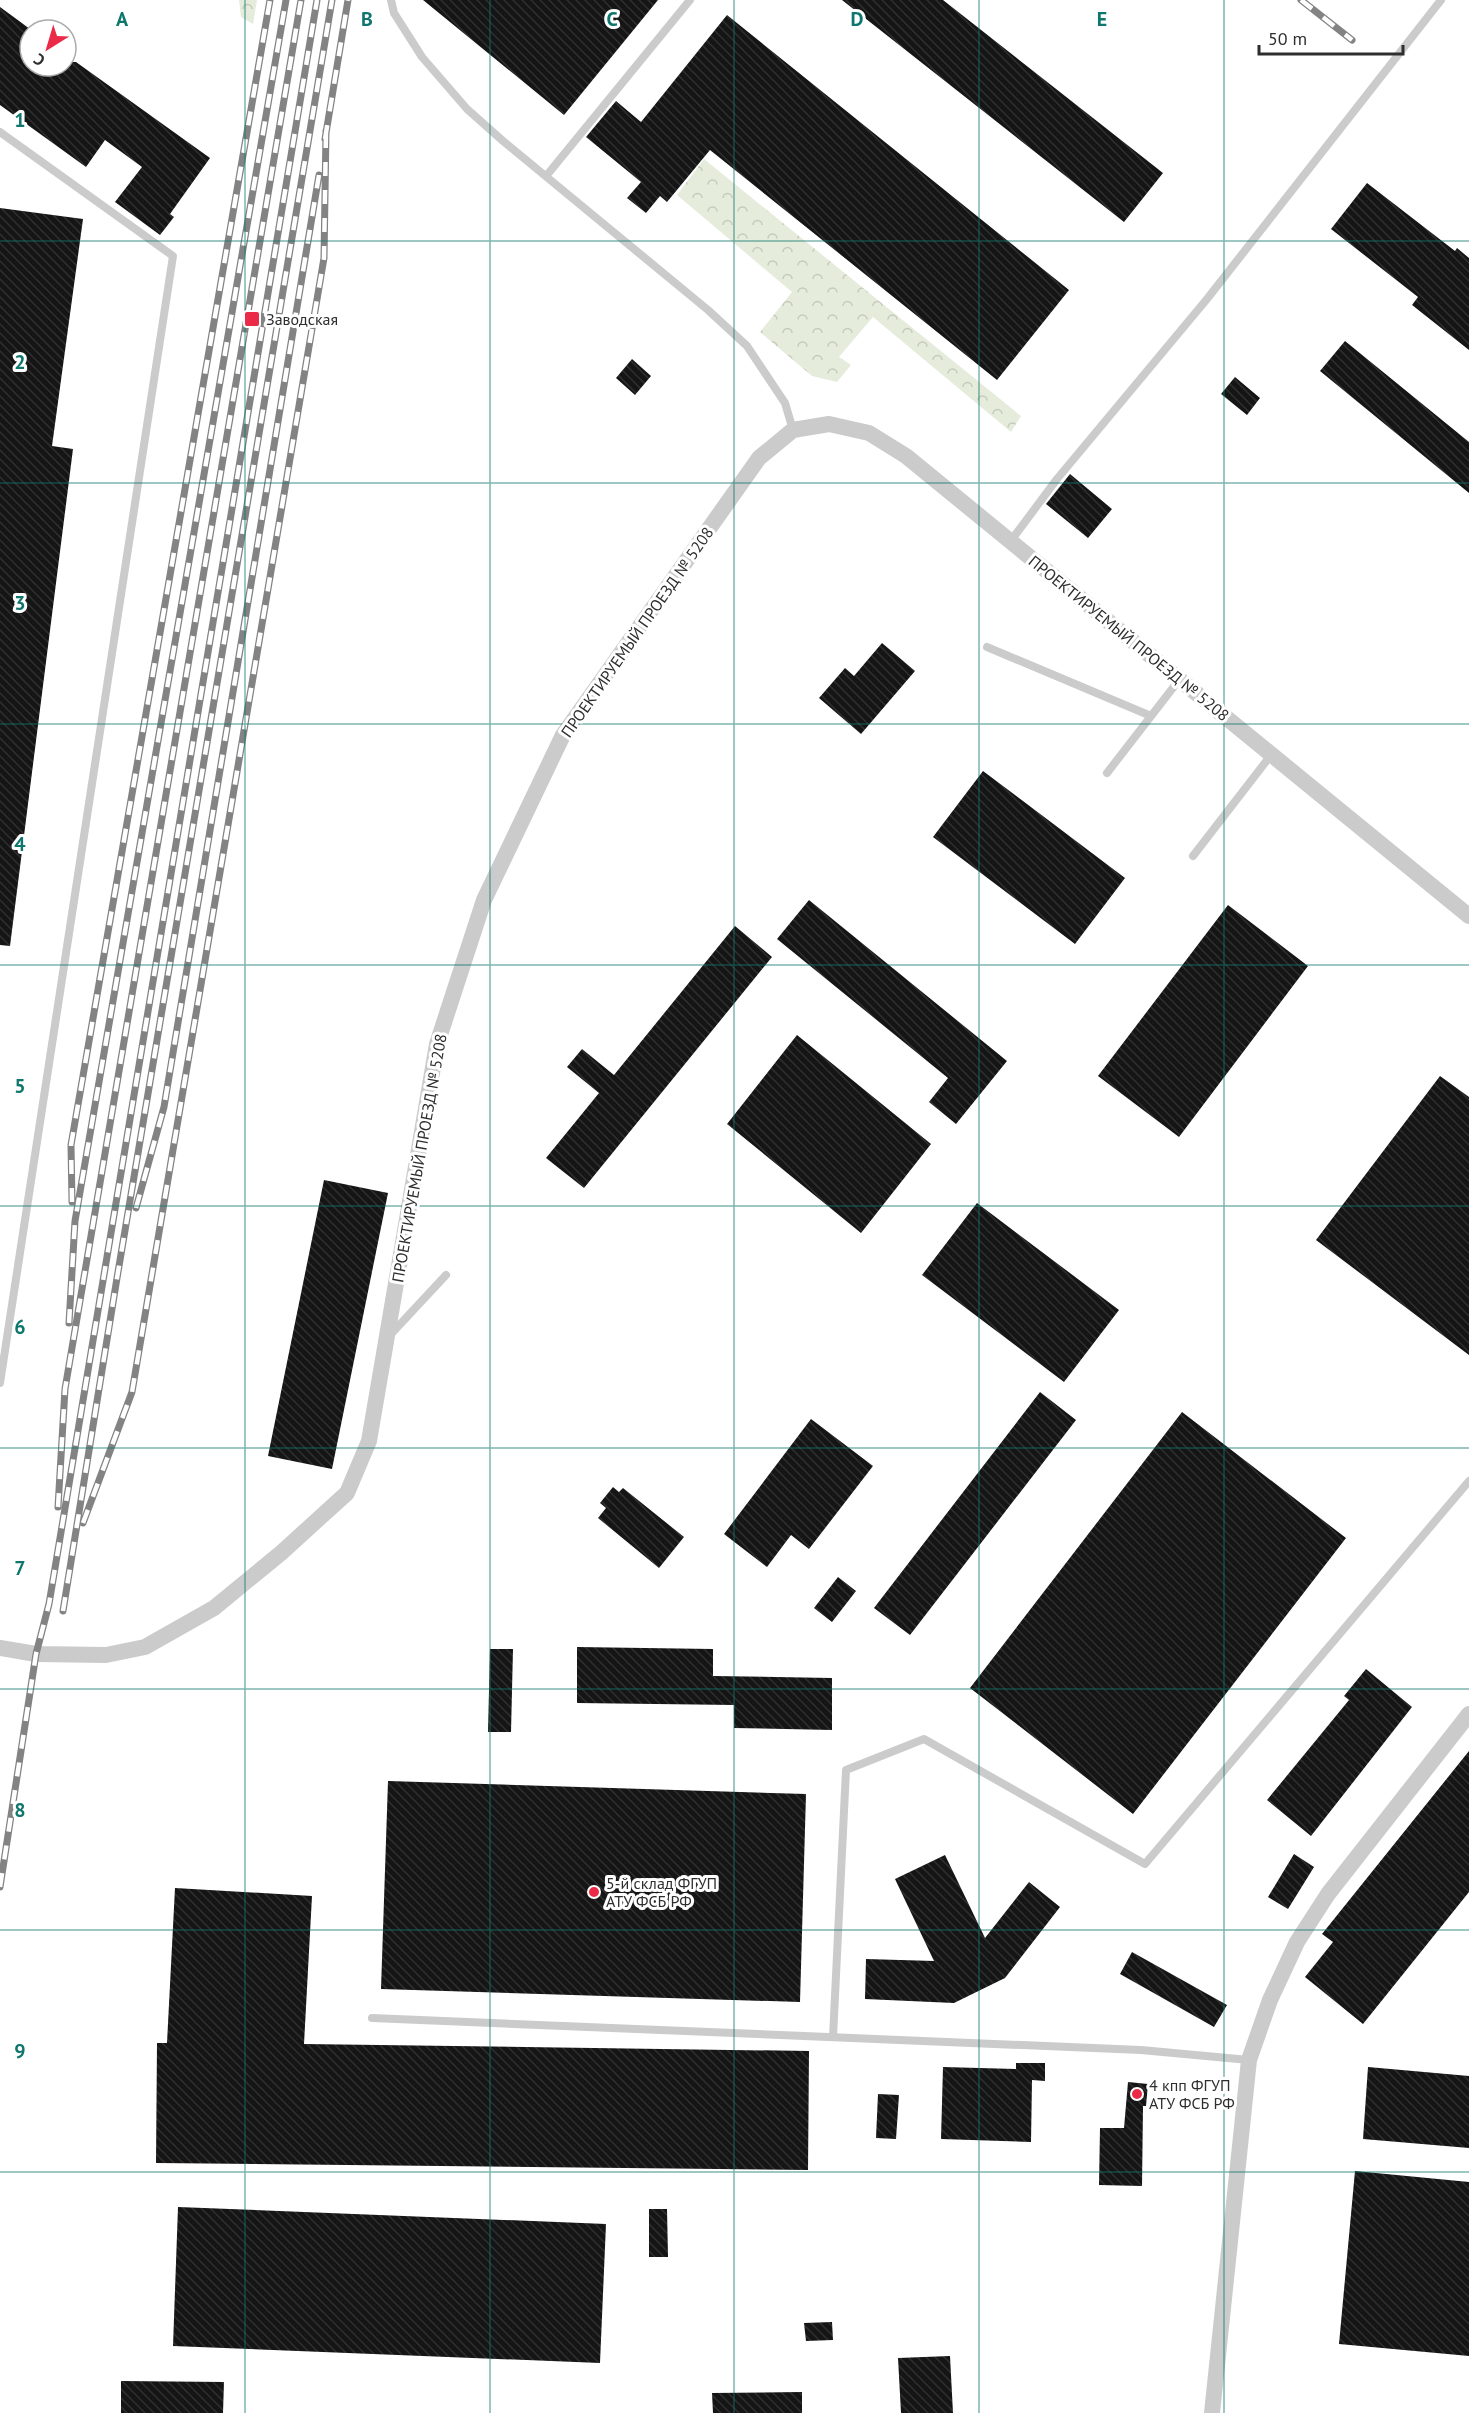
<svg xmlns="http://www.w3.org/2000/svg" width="1469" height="2413" font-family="'PT Sans',sans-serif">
  <defs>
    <pattern id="forest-crowns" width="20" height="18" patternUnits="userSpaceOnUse" patternTransform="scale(1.5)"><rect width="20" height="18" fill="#e5ecdb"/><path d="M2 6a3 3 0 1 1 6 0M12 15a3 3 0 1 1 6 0" fill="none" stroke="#c5cbbc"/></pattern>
    <pattern id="building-back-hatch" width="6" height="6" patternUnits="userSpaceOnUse" patternTransform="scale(1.5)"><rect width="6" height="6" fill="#151515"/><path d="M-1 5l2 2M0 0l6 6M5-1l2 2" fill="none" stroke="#2f2f2f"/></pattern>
  </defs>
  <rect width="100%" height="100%" fill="#fff"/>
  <!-- forest -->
  <path fill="url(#forest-crowns)" d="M 239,0 L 257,0 L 253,24 L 241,17 Z
    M 704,159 L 1021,416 L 1011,432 L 873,317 L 839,357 L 851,365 L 837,382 L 812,376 L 760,332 L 792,292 L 677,195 Z"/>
  <!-- building -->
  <path fill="url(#building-back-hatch)" d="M 423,0 L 658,0 L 564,115 Z
    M 842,0 L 943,0 L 1163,173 L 1124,222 Z
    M 0,7 L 30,29 L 30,66 L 66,66 L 66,62 L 76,62 L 210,158 L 170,214 L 174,217 L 160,235 L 115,202 L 142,167 L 105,140 L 86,167 L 0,105 Z
    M 727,15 L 1069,290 L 997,380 L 710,150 L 667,202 L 660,196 L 646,213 L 627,198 L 641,182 L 586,137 L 616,101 L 641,122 Z
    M 1367,183 L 1455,251 L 1457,248 L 1469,258 L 1469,350 L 1412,305 L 1418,297 L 1331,229 Z
    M 0,208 L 83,219 L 52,446 L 73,449 L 10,946 L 0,945 Z
    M 1345,341 L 1469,442 L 1469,493 L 1320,371 Z
    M 632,359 L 651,376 L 635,395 L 616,378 Z
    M 1235,377 L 1260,398 L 1247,415 L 1221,394 Z
    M 1070,474 L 1112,509 L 1088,538 L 1046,504 Z
    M 882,643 L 915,671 L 861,734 L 819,698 L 845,668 L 854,676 Z
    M 983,771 L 1125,878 L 1075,944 L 933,837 Z
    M 809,900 L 1007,1061 L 956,1124 L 929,1102 L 948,1078 L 777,939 Z
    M 1228,905 L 1308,966 L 1179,1137 L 1098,1076 Z
    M 735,926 L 772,957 L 584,1188 L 546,1158 L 599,1093 L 567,1067 L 582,1049 L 614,1075 Z
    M 797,1035 L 931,1144 L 861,1233 L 727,1124 Z
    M 1440,1076 L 1469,1097 L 1469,1355 L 1316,1240 Z
    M 324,1180 L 388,1193 L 332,1469 L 268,1456 Z
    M 977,1203 L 1119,1310 L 1064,1382 L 922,1275 Z
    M 1040,1392 L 1076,1420 L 910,1635 L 874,1608 Z
    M 1182,1412 L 1346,1538 L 1133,1814 L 970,1688 Z
    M 811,1419 L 873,1466 L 809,1549 L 791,1535 L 767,1567 L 724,1534 Z
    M 613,1487 L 619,1492 L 623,1488 L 684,1537 L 659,1568 L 598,1518 L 606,1508 L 600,1503 Z
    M 838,1577 L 856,1591 L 832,1622 L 814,1608 Z
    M 577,1647 L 713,1649 L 713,1676 L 832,1678 L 832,1730 L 734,1728 L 734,1705 L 577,1703 Z
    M 490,1649 L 513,1649 L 511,1732 L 488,1732 Z
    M 1366,1669 L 1412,1707 L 1311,1836 L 1267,1800 L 1349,1700 L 1344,1696 Z
    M 1469,1751 L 1469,1892 L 1363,2024 L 1305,1977 L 1333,1942 L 1322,1934 Z
    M 388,1781 L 806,1794 L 800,2002 L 381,1989 Z
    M 1294,1854 L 1314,1867 L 1288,1909 L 1268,1897 Z
    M 945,1855 L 985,1938 L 1029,1882 L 1060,1907 L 1005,1978 L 954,2003 L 865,1999 L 866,1959 L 934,1961 L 895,1879 Z
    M 175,1888 L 312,1896 L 304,2044 L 809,2051 L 808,2170 L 156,2163 L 157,2043 L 167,2043 Z
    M 1132,1952 L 1227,2005 L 1214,2027 L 1120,1974 Z
    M 1016,2063 L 1045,2063 L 1045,2081 L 1032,2080 L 1031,2142 L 941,2139 L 943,2067 L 1016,2069 Z
    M 1368,2067 L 1469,2076 L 1469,2148 L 1363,2139 Z
    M 1128,2082 L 1148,2084 L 1146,2106 L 1143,2106 L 1142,2186 L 1099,2185 L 1100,2128 L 1124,2128 Z
    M 878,2094 L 899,2095 L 896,2139 L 876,2138 Z
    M 1355,2171 L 1469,2182 L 1469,2356 L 1339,2344 Z
    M 178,2207 L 606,2224 L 600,2363 L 173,2346 Z
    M 649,2209 L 667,2209 L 668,2257 L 649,2257 Z
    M 832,2322 L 833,2340 L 806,2341 L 804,2323 Z
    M 950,2356 L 953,2413 L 901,2413 L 898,2358 Z
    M 121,2381 L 224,2382 L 223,2413 L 121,2413 Z
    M 802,2392 L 802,2413 L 713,2413 L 712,2393 Z"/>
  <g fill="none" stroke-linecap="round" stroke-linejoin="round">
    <!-- service -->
    <path stroke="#cbcbcb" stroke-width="8" d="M 391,0 L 394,13 L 422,57 L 467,109 L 503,141 L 708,310 L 747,346 L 785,403 L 793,430
      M 0,132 L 173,256 L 0,1383
      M 547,175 L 690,0
      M 1010,542 L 1057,479 L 1207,299 L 1441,0
      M 987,647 L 1151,716
      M 1107,773 L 1179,680
      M 1193,856 L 1271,755
      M 391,1334 L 446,1275
      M 372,2018 L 1141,2050 L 1249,2060
      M 833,2037 L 846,1770 L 924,1739 L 1145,1864 L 1469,1481"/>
    <!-- minor -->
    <path stroke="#cbcbcb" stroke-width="16" d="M 0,1648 L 36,1654 L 106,1655 L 145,1647 L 214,1608 L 281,1553 L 347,1493 L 369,1441 L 437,1044 L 484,900 L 563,735 L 759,458 L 793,430 L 829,424 L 869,433 L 906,456 L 1469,916
      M 1212,2413 L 1249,2060 L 1270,2000 L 1297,1942 L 1328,1894 L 1469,1714"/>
    <!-- rail casing -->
    <g stroke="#838383" stroke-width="7">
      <path id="rail" d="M 1301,0 L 1352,40
        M 325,139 L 348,0
        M 72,1202 L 71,1145 L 270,0
        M 136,1208 L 164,1107 L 319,175
        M 69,1323 L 75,1221 L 286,0
        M 58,1507 L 65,1389 L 301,0
        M 83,1523 L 132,1392 L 324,258 L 326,131
        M 63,1611 L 117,1278 L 332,0
        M 0,1887 L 36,1654 L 49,1604 L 317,0"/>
    </g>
    <!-- rail -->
    <use href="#rail" stroke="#fff" stroke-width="4.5" stroke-dasharray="14" stroke-linecap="butt"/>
  </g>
  <!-- grid -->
  <path fill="none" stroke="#0f766e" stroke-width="1.5" stroke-opacity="0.55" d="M 245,0 L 245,2413M 490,0 L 490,2413M 734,0 L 734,2413M 979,0 L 979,2413M 1224,0 L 1224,2413M 0,241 L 1469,241M 0,483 L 1469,483M 0,724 L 1469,724M 0,965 L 1469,965M 0,1206 L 1469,1206M 0,1448 L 1469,1448M 0,1689 L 1469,1689M 0,1930 L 1469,1930M 0,2172 L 1469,2172"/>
  <!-- markers -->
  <g fill="#ea2a47" stroke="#fff" stroke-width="2">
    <rect x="244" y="311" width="16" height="16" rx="3"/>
    <circle cx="594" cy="1892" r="6"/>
    <circle cx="1137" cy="2094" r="6"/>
  </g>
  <g text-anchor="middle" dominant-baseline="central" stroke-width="6" stroke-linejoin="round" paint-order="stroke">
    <!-- poi labels -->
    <g font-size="16" fill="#2e2e2e" stroke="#fff" text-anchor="start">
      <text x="266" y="319">Заводская</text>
      <text x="606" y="1883">5-й склад ФГУП<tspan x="606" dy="18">АТУ ФСБ РФ</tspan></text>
      <text x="1149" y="2085">4 кпп ФГУП<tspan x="1149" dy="18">АТУ ФСБ РФ</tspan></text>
    </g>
    <!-- street labels -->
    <g font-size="16" fill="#2e2e2e" stroke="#fff">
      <text transform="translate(637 632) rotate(-55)">ПРОЕКТИРУЕМЫЙ ПРОЕЗД № 5208</text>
      <text transform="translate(1129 638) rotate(39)">ПРОЕКТИРУЕМЫЙ ПРОЕЗД № 5208</text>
      <text transform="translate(419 1158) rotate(-80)">ПРОЕКТИРУЕМЫЙ ПРОЕЗД № 5208</text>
    </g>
  </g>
  <g font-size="20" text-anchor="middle" font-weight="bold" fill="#0f766e" stroke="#fff" stroke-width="6" stroke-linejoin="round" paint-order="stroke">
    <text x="122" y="26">A</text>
    <text x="367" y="26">B</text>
    <text x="612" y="26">C</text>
    <text x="857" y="26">D</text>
    <text x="1102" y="26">E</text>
    <text x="20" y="127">1</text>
    <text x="20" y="369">2</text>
    <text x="20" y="610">3</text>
    <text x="20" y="851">4</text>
    <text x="20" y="1093">5</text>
    <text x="20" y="1334">6</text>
    <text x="20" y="1575">7</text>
    <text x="20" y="1817">8</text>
    <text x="20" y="2058">9</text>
  </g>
  <!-- north arrow -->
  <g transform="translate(48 48) rotate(217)"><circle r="28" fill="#ffffff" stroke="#ababab" stroke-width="1.5"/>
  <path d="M0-4.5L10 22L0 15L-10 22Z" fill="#ea2a47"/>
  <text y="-9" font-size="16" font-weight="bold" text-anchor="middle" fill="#2e2e2e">С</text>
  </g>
  <!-- scale -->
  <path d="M1259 45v9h144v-9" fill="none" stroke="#2e2e2e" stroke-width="3"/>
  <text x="1268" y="45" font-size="18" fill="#2e2e2e" stroke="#ffffff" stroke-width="4.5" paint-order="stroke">50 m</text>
</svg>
